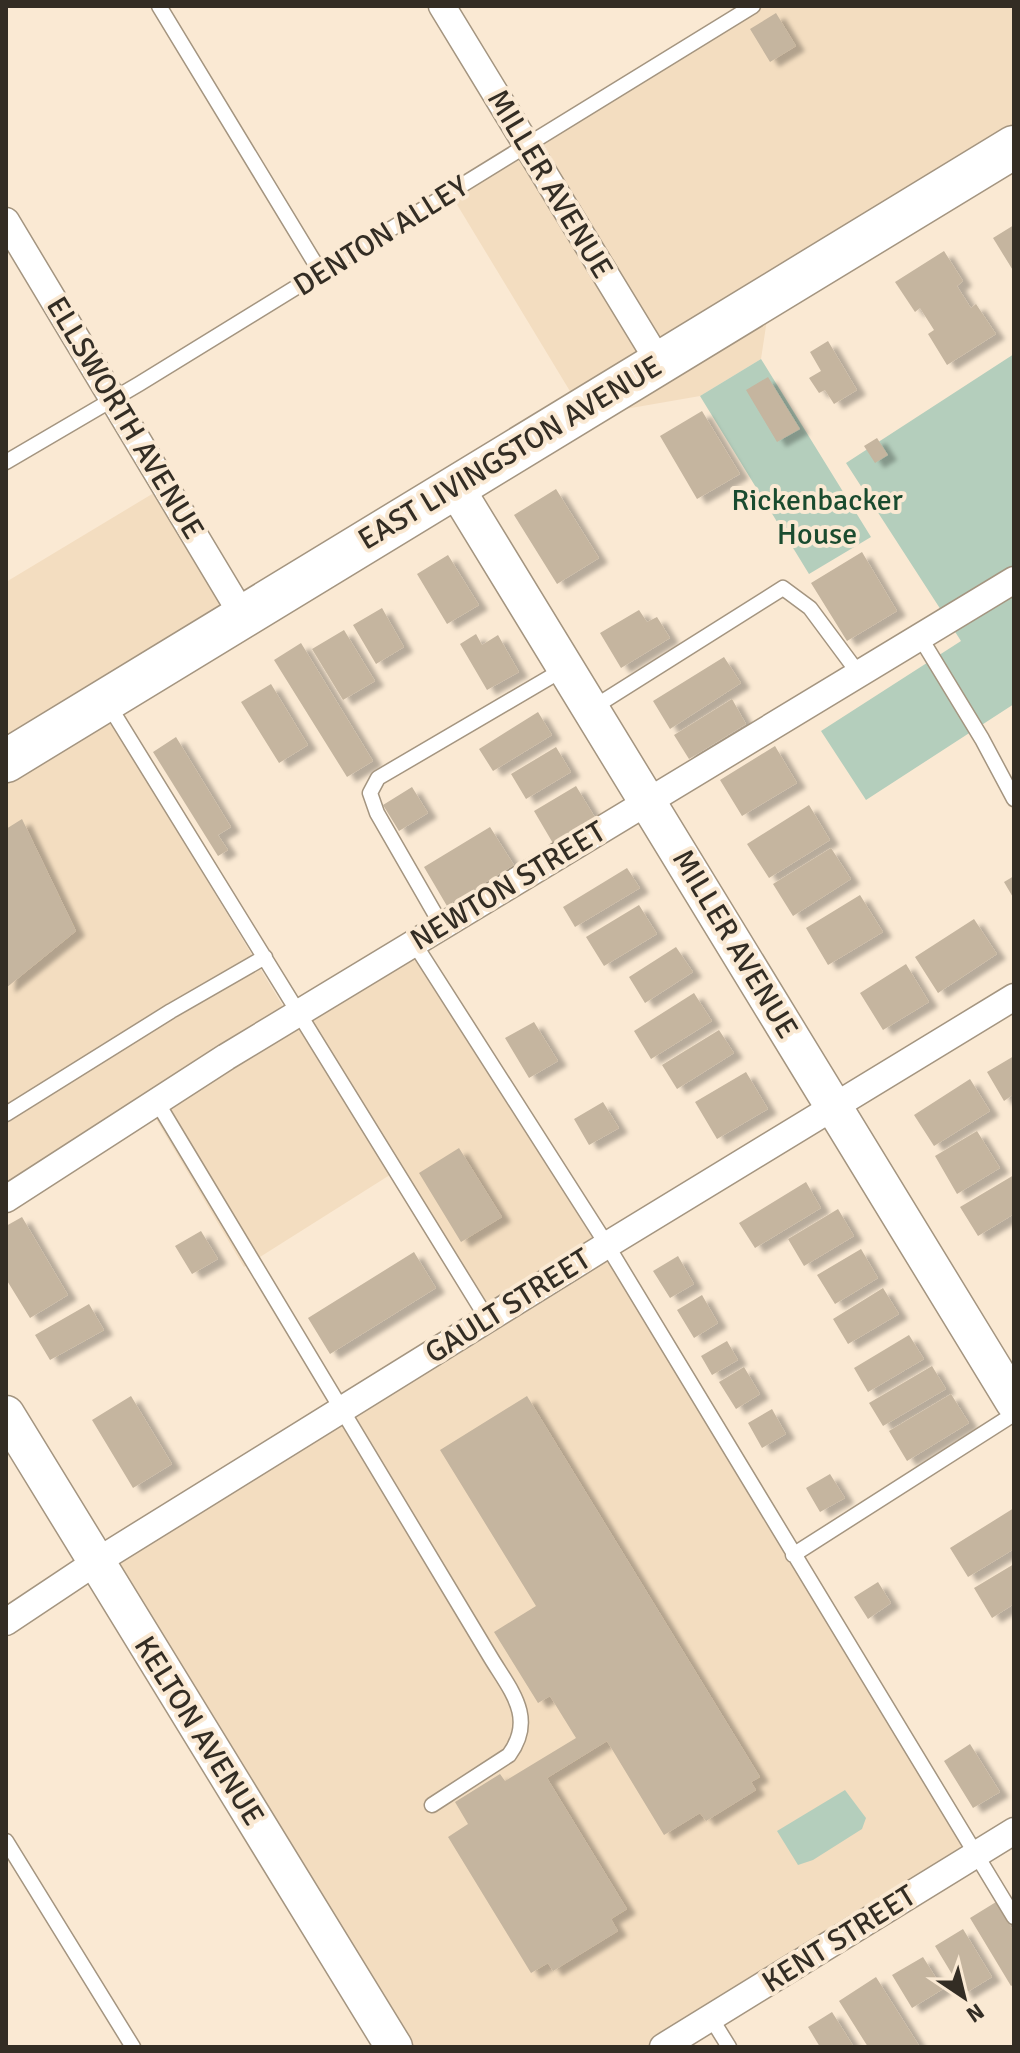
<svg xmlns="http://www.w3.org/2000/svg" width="1020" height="2053" font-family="Signika,sans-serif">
  <defs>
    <filter id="shadow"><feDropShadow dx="9" dy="5" stdDeviation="2" flood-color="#0004"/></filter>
  </defs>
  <rect width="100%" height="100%" fill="#fae9d3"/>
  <!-- built -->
  <path fill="#f3ddc0" d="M 747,6 L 1014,6 L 1014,152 L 769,306 L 761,359 L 700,396 L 585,416 L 450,193 Z
    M 172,482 L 249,617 L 102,707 L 292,1021 L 421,942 L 985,1857 L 667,2047 L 400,2047 L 93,1558 L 485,1323 L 393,1173 L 244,1267 L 150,1109 L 6,1198 L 6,582 Z"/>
  <!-- green -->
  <path fill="#b4cebc" d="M 1014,354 L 1014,704 L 866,800 L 821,731 L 961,641 L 846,463 Z
    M 761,359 L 871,537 L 809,574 L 700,396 Z
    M 845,1790 L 866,1818 L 862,1829 L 813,1860 L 798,1865 L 777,1831 Z"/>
  <!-- building -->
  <path fill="#c5b59f" filter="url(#shadow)" d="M 776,13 L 796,46 L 770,62 L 750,29 Z
    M 1014,225 L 1014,272 L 993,238 Z
    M 944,251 L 963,281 L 957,286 L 971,308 L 976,304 L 996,334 L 947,365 L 928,334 L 934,330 L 920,308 L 915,312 L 895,282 Z
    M 828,341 L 857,390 L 834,404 L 825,390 L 819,393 L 809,378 L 821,371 L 810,352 Z
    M 768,377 L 800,429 L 777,442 L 746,390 Z
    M 702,411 L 740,474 L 697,499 L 660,436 Z
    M 877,438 L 888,455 L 875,463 L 864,446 Z
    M 556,489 L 599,558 L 557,584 L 514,515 Z
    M 862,552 L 897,611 L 847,641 L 811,583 Z
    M 448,555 L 479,605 L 447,624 L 417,574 Z
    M 382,608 L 404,647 L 376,664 L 353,625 Z
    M 639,610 L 647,622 L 657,617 L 670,638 L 621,668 L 600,633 Z
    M 344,630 L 375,681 L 343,700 L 312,649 Z
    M 476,634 L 482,645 L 498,635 L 519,672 L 487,690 L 460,644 Z
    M 301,643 L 373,761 L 347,777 L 274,660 Z
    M 724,657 L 741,683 L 670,729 L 653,701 Z
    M 271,684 L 308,745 L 279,763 L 241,702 Z
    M 732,699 L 746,724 L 689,759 L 674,735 Z
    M 538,712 L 552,735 L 493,771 L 479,749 Z
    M 176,737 L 231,827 L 218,835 L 228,850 L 218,856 L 153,752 Z
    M 775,746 L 797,783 L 742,816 L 720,780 Z
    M 556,747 L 571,772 L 526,799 L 511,774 Z
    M 576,786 L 596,819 L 554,845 L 534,811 Z
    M 412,787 L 428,813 L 399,831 L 383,805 Z
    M 809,805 L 830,840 L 769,878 L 747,844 Z
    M 22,819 L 76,931 L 6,988 L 6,829 Z
    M 490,827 L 514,865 L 447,906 L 424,867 Z
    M 831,848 L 851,879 L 793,916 L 773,884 Z
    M 627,868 L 640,888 L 575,927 L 563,907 Z
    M 1014,876 L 1014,899 L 1004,882 Z
    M 860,895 L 883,932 L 828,965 L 806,928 Z
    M 639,905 L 657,934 L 604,966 L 586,937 Z
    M 974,919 L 997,954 L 938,993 L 915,957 Z
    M 676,947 L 693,972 L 645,1003 L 629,977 Z
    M 906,964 L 929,1002 L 883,1030 L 860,993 Z
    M 694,993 L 712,1021 L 651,1059 L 634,1031 Z
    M 534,1022 L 558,1061 L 529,1078 L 505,1038 Z
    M 719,1030 L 734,1053 L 677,1089 L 662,1065 Z
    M 1014,1056 L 1014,1094 L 1004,1101 L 987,1072 Z
    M 746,1072 L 768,1109 L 717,1139 L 695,1102 Z
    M 970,1079 L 990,1111 L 934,1146 L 914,1115 Z
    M 603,1102 L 619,1128 L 589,1145 L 574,1119 Z
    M 977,1131 L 1000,1168 L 957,1194 L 935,1156 Z
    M 459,1148 L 502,1217 L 461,1242 L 419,1173 Z
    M 1014,1175 L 1014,1214 L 978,1236 L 960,1207 Z
    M 806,1182 L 821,1208 L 755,1248 L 739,1223 Z
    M 838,1209 L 854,1236 L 804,1266 L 788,1239 Z
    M 22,1217 L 68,1295 L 30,1318 L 6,1279 L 6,1226 Z
    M 201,1231 L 218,1259 L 192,1274 L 175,1246 Z
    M 861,1249 L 878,1278 L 835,1304 L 817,1275 Z
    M 414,1252 L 436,1288 L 330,1354 L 308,1318 Z
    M 678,1256 L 694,1284 L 670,1298 L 653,1271 Z
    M 883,1288 L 899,1314 L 848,1344 L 833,1319 Z
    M 702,1295 L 718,1323 L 694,1338 L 677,1310 Z
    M 89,1304 L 104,1330 L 50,1360 L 35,1335 Z
    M 909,1335 L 924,1359 L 868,1392 L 854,1368 Z
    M 727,1341 L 738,1360 L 712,1375 L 701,1356 Z
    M 932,1366 L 946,1389 L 883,1426 L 869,1403 Z
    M 744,1367 L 760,1394 L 736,1409 L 719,1382 Z
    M 951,1394 L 969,1423 L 907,1461 L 889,1431 Z
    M 131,1396 L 172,1464 L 133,1488 L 92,1420 Z
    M 527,1396 L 760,1777 L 751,1782 L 756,1790 L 706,1821 L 700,1813 L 664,1835 L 607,1741 L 547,1778 L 627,1909 L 611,1919 L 618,1931 L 553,1971 L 548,1963 L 531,1973 L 448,1837 L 468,1824 L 455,1802 L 500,1774 L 505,1781 L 576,1738 L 550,1696 L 538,1703 L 494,1632 L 536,1606 L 440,1450 Z
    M 772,1409 L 786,1434 L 762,1448 L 748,1423 Z
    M 830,1474 L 845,1498 L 820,1512 L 806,1488 Z
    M 1014,1508 L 1014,1549 L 968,1577 L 950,1548 Z
    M 1014,1564 L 1014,1604 L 992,1618 L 974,1588 Z
    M 878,1582 L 891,1603 L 868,1619 L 854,1597 Z
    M 970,1744 L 1000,1792 L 973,1808 L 944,1761 Z
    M 996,1902 L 1014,1932 L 1014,1984 L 1011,1986 L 970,1918 Z
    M 963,1929 L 992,1977 L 964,1994 L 935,1946 Z
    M 923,1957 L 943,1989 L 912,2008 L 892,1975 Z
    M 876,1977 L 920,2047 L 868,2047 L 839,2001 Z
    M 832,2012 L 854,2047 L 820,2047 L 808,2027 Z"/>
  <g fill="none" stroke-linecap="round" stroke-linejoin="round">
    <!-- service casing -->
    <g stroke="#a49580" stroke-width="17">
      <path id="service" d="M 159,6 L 321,273
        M 6,462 L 139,384 L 753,6
        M 920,637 L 982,739 L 1014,799
        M 108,704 L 488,1320
        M 591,709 L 783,588 L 810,608 L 859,674
        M 442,926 L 377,813 L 370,793 L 378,778 L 564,669
        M 414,943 L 607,1245 L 1014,1917
        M 157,1102 L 491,1658 C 511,1691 536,1718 509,1755 L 432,1805
        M 6,1114 L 171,1011 L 265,957
        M 793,1555 L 1014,1414
        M 6,1841 L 133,2047
        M 711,2018 L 729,2047"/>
    </g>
    <!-- minor casing -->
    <g stroke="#a49580" stroke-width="29">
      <path id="minor" d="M 442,6 L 659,362
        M 6,221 L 243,616
        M 6,1199 L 226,1057 L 1014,580
        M 6,1622 L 96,1562 L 607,1245 L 1014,997
        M 663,2047 L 1014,1831"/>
    </g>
    <!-- secondary casing -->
    <g stroke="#a49580" stroke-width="39">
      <path id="secondary" d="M 455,487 L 1014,1402
        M 6,1414 L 394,2047"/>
    </g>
    <!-- primary casing -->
    <g stroke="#a49580" stroke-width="45">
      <path id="primary" d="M 6,761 L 1014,147"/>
    </g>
    <!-- service -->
    <use href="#service" stroke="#fff" stroke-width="14"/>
    <!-- minor -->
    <use href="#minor" stroke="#fff" stroke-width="26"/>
    <!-- secondary -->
    <use href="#secondary" stroke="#fff" stroke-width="36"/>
    <!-- primary -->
    <use href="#primary" stroke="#fff" stroke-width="42"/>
  </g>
  <g text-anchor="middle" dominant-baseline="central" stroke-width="8" stroke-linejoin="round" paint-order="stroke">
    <!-- street labels -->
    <g font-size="30" fill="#332d24" stroke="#fae9d3">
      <text transform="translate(550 184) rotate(59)">MILLER AVENUE</text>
      <text transform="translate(381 236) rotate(-32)">DENTON ALLEY</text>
      <text transform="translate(125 418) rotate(59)">ELLSWORTH AVENUE</text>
      <text transform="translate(510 453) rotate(-31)">EAST LIVINGSTON AVENUE</text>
      <text transform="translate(508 886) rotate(-31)">NEWTON STREET</text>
      <text transform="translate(735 944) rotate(59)">MILLER AVENUE</text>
      <text transform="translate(508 1306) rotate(-32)">GAULT STREET</text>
      <text transform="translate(199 1731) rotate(58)">KELTON AVENUE</text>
      <text transform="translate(839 1939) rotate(-32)">KENT STREET</text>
    </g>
    <!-- park labels -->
    <g font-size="30" fill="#1a4b2f" stroke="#fae9d3">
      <text x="817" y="500">Rickenbacker<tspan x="817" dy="34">House</tspan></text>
    </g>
  </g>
  <!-- border -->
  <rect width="1020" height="2053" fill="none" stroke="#332d24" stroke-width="16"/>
  <!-- north arrow -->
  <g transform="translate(964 1997) rotate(145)" stroke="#fae9d3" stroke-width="6" paint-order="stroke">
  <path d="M0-6L14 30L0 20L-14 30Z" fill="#332d24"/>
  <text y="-12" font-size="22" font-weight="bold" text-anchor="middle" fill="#332d24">N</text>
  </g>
</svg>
